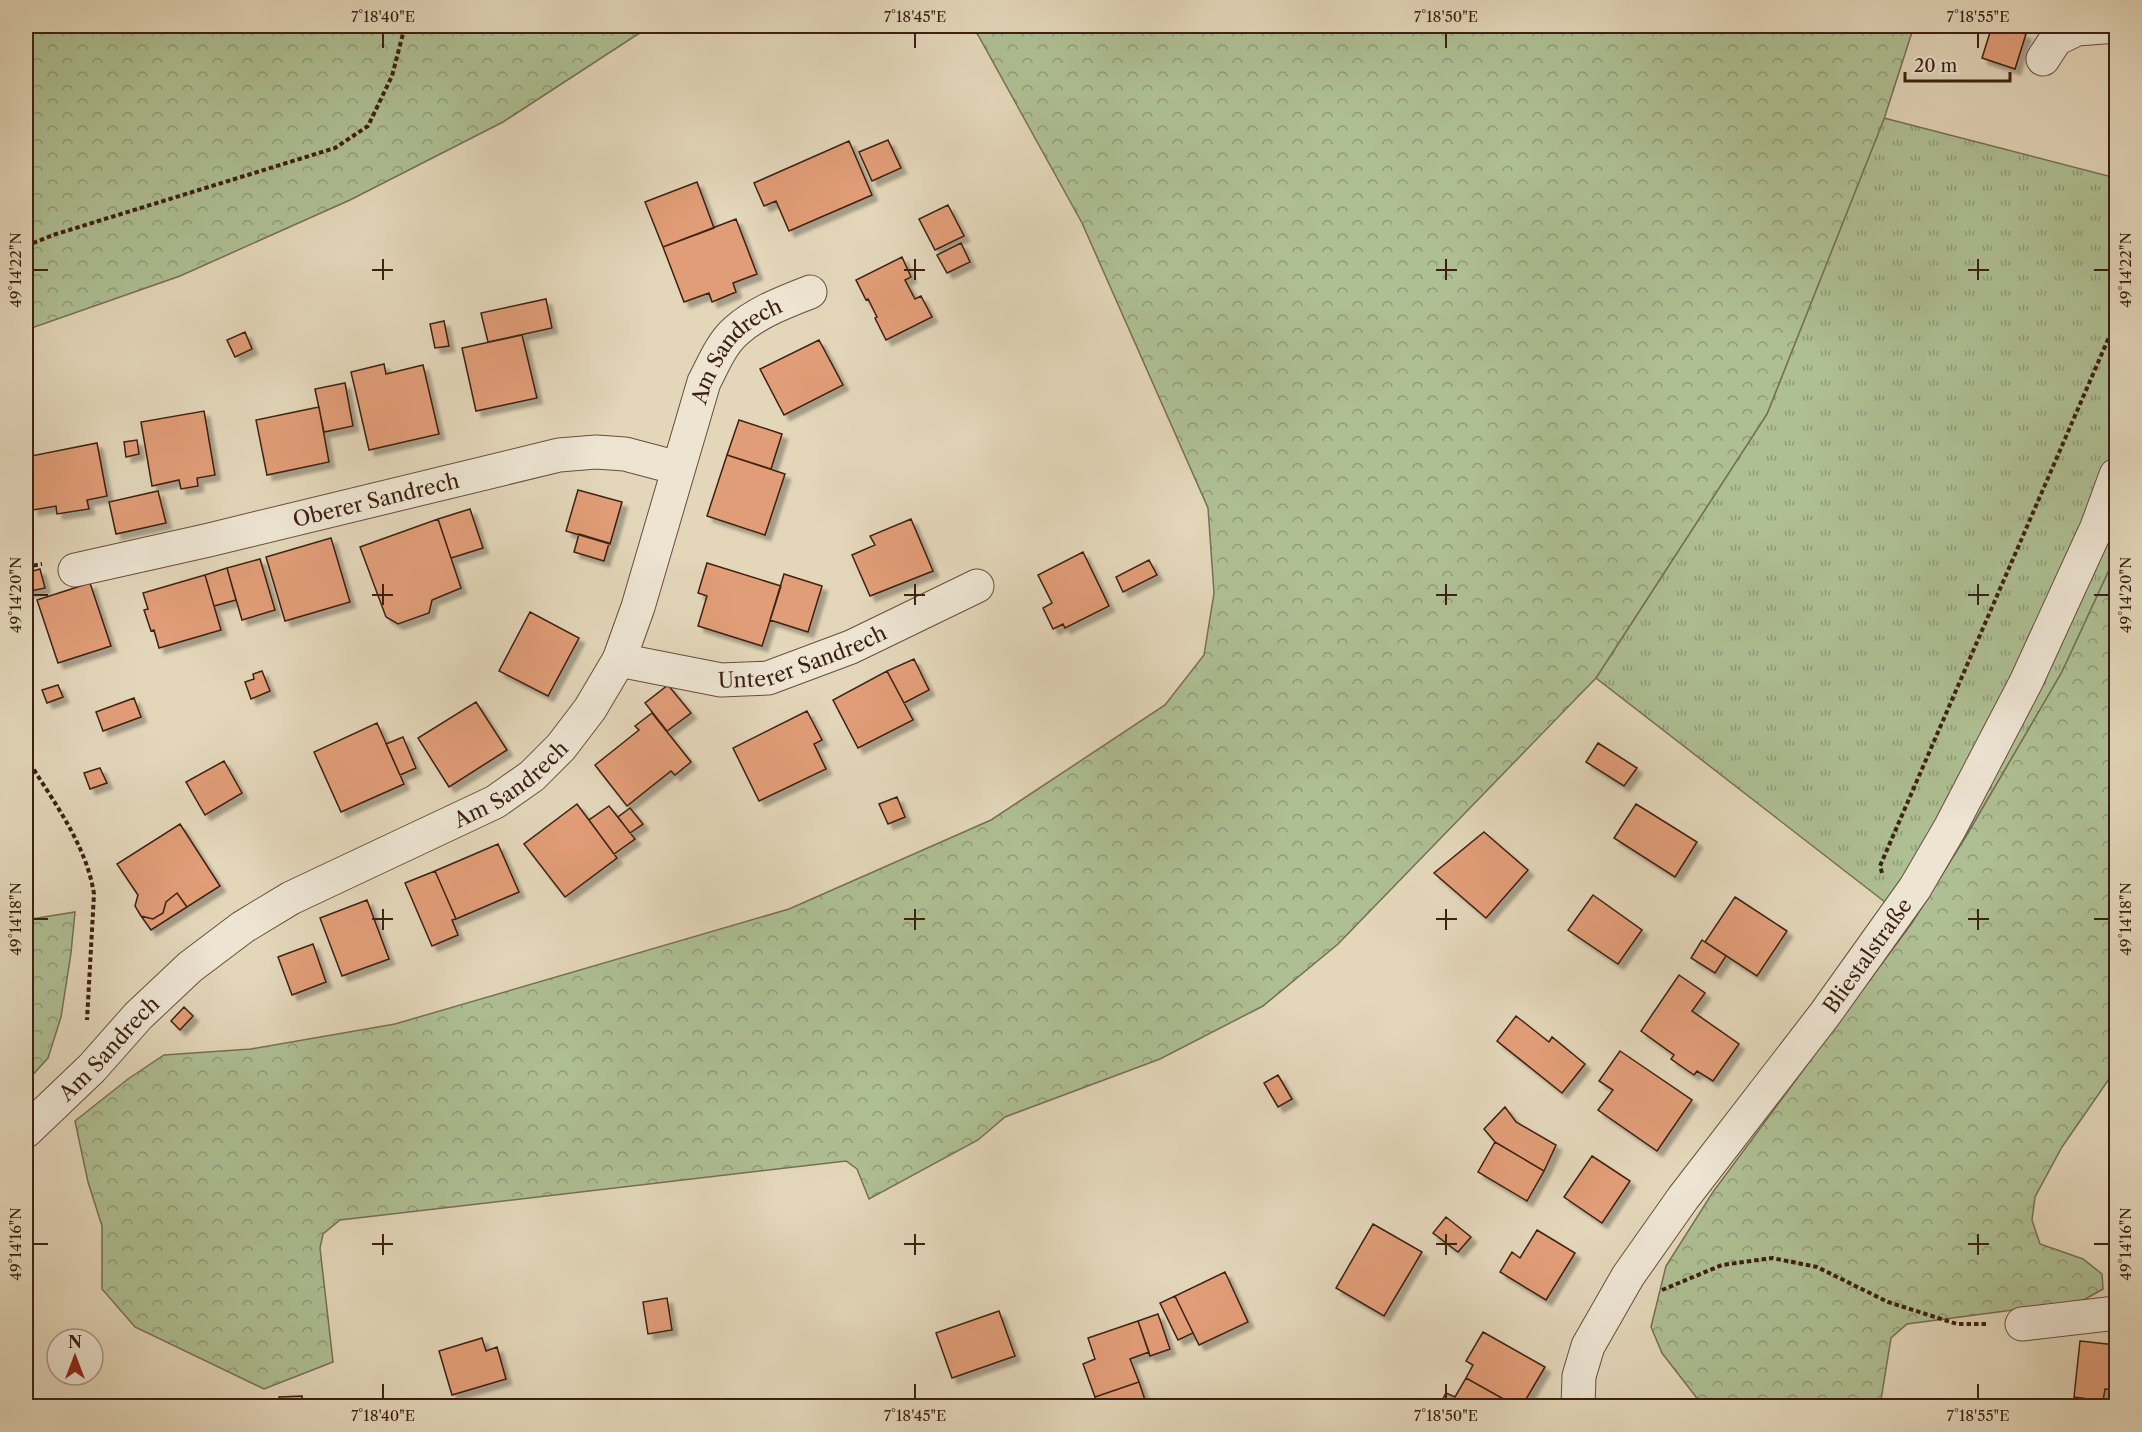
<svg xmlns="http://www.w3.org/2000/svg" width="2142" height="1432" font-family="'Libre Caslon Text',serif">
  <defs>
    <pattern id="grass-tufts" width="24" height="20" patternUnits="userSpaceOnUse" patternTransform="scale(1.5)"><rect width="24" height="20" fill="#aebf93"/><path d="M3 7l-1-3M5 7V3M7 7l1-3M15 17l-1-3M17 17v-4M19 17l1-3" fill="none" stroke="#8f9b77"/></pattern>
    <pattern id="forest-crowns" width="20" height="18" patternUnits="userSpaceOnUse" patternTransform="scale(1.5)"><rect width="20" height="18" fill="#aebf93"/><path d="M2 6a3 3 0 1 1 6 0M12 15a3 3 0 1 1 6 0" fill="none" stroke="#8f9b77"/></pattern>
    <filter id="shadow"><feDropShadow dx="5.5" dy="5.5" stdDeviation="1.5" flood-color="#0004"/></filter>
  </defs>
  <rect width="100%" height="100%" fill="#e3d6b9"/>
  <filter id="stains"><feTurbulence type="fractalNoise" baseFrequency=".00333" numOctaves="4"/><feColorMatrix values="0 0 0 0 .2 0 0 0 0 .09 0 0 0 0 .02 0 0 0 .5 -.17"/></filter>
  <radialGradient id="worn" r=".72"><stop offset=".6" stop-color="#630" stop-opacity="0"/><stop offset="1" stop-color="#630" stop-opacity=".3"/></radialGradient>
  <!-- grass -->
  <path fill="url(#grass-tufts)" stroke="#767052" stroke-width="1.5" d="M 1884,118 L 2116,178 L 2116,555 L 2062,672 L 1968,833 L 1912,923 L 1596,678 L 1767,414 Z"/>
  <!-- forest -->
  <path fill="url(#forest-crowns)" stroke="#767052" stroke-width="1.5" d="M 26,26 L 659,26 L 638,34 L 503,122 L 350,200 L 180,276 L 26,330 Z
    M 969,26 L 1914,26 L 1884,119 L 1767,414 L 1596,678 L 1338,944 L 1263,1006 L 1160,1059 L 1005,1117 L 978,1140 L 869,1199 L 857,1169 L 846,1161 L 340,1220 L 323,1234 L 320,1248 L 333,1362 L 264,1389 L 135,1327 L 102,1289 L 102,1226 L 88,1182 L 75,1121 L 128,1079 L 164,1055 L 251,1049 L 395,1024 L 789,909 L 991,820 L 1165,705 L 1204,655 L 1214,593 L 1208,508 L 1082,223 L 978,35 Z
    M 2116,555 L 2116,1069 L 2062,1147 L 2035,1197 L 2032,1220 L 2040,1244 L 2083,1259 L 2102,1274 L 2103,1289 L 2082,1301 L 1907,1324 L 1891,1338 L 1880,1406 L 1703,1406 L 1662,1353 L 1651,1327 L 1666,1266 L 1713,1192 L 1912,923 L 1968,833 L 2062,672 Z
    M 75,912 L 71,953 L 61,1017 L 48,1058 L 26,1082 L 26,920 Z"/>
  <!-- building -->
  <path fill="#e19d77" stroke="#3d2012" stroke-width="1.5" filter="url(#shadow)" d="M 1992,26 L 1999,26 L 2026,34 L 2015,69 L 1982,58 Z
    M 888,140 L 901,168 L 872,181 L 859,152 Z
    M 849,141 L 872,195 L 789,231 L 776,201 L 764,206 L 754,183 Z
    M 697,182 L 714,228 L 663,247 L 645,202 Z
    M 948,205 L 964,236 L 935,250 L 919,219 Z
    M 736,219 L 757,274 L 733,283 L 736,292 L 712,302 L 709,293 L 684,302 L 663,247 Z
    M 961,243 L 970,262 L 947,273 L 937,255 Z
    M 902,257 L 911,277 L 905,280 L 915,299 L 921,296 L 932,317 L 886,340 L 875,318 L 877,317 L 868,299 L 866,300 L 856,280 Z
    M 546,299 L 552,328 L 488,342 L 481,313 Z
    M 444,321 L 449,346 L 435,348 L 430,324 Z
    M 245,332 L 252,349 L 235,357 L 227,340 Z
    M 522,335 L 537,398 L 476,411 L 462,348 Z
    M 819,340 L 843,385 L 784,415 L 760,369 Z
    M 384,364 L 386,374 L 423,365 L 439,434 L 369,450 L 351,372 Z
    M 345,383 L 353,426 L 324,432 L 315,389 Z
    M 319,407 L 329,462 L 267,475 L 256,420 Z
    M 204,411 L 215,475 L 197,478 L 198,486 L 181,489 L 179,480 L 152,486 L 141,422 Z
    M 739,420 L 782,434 L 771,469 L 727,455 Z
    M 137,440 L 139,454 L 126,457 L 124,442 Z
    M 97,443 L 107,496 L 87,500 L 89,509 L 57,514 L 56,506 L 33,510 L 26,470 L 26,457 Z
    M 727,455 L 785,474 L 765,535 L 707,516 Z
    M 578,490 L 622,502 L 610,544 L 566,531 Z
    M 158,491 L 166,523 L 116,534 L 109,502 Z
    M 470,509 L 483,548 L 451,558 L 438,519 Z
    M 438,519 L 461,588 L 432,600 L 429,613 L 398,624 L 386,617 L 360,547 Z
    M 911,519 L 933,571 L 870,596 L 852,555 L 875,545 L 870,536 Z
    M 579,534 L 609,543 L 604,561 L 574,552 Z
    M 331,538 L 350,602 L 285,621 L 266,557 Z
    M 1083,552 L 1109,606 L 1065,628 L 1063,624 L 1053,629 L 1043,608 L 1052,603 L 1038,575 Z
    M 260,559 L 275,610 L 242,620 L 227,568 Z
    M 1149,560 L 1157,575 L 1123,592 L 1116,577 Z
    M 707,563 L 781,586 L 762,646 L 698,626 L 707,596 L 698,593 Z
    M 227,568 L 236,600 L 214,606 L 205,575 Z
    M 40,569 L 45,588 L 26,592 L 26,573 Z
    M 784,574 L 822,586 L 808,632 L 770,620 Z
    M 205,575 L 221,630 L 159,648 L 154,630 L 151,631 L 144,610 L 148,609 L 143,593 Z
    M 90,583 L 111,646 L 58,663 L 37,600 Z
    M 530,612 L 579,638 L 548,696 L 499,671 Z
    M 914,659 L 929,690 L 904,703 L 887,671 Z
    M 262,671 L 270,691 L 251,699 L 245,682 L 254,679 L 253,674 Z
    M 887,671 L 913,720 L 858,748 L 833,700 Z
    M 58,685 L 63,697 L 47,703 L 42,690 Z
    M 668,685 L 691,713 L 667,731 L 645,703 Z
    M 134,698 L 141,717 L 103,731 L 96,712 Z
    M 476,702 L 507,750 L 449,787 L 418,738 Z
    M 807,711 L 822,740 L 814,744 L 826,769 L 759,801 L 733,748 Z
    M 652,713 L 691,762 L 675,775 L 671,771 L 627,806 L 595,765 L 639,730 L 635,726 Z
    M 377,723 L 404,784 L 341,812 L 314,752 Z
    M 403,737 L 416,768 L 400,775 L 386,744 Z
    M 1598,743 L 1637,768 L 1624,786 L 1586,762 Z
    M 224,761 L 242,793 L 205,815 L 186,782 Z
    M 100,768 L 107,783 L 90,789 L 84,773 Z
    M 897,797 L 905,817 L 888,824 L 879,804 Z
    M 577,804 L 617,858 L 565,897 L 524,844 Z
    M 1636,804 L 1697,842 L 1675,877 L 1614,838 Z
    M 609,806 L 635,839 L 614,854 L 589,820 Z
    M 630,808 L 643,824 L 630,833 L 618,817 Z
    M 180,824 L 220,886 L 187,907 L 177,893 L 166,902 L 163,913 L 153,919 L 141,916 L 135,906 L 138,895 L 117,864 Z
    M 1484,832 L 1528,870 L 1486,918 L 1434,873 Z
    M 498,844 L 519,892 L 456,919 L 435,871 Z
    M 435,871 L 456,919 L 452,920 L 458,935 L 432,946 L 405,883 Z
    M 177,893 L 187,907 L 151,930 L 141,916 L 153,919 L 163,913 L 166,902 Z
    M 1593,895 L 1642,930 L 1618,964 L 1568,930 Z
    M 1735,897 L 1787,931 L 1757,976 L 1705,942 Z
    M 367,900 L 389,959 L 342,976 L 320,918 Z
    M 1702,940 L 1726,956 L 1715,973 L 1691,958 Z
    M 313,944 L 326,982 L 292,995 L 278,957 Z
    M 1679,975 L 1705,993 L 1692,1011 L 1739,1044 L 1713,1081 L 1697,1071 L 1694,1075 L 1671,1059 L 1674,1055 L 1641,1031 Z
    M 184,1007 L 193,1016 L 180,1030 L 171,1021 Z
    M 1516,1016 L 1549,1042 L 1552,1037 L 1585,1064 L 1562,1093 L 1497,1041 Z
    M 1620,1051 L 1692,1100 L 1657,1151 L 1598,1110 L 1613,1090 L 1599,1081 Z
    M 1278,1075 L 1292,1099 L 1278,1107 L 1264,1083 Z
    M 1505,1107 L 1516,1122 L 1556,1145 L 1544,1171 L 1495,1142 L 1484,1129 Z
    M 1495,1142 L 1544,1171 L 1527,1201 L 1478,1172 Z
    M 1592,1156 L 1630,1181 L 1602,1223 L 1564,1197 Z
    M 1446,1217 L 1471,1237 L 1458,1252 L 1433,1233 Z
    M 1373,1224 L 1422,1252 L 1384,1316 L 1336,1288 Z
    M 1537,1230 L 1575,1253 L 1546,1300 L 1500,1272 L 1512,1252 L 1520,1258 Z
    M 1225,1272 L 1248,1322 L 1199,1345 L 1175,1296 Z
    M 1175,1296 L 1193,1333 L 1178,1340 L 1160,1303 Z
    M 667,1298 L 672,1330 L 648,1334 L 643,1302 Z
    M 999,1311 L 1015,1356 L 952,1378 L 936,1333 Z
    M 1158,1314 L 1170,1349 L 1150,1356 L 1138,1321 Z
    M 1138,1321 L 1149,1352 L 1130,1359 L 1139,1382 L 1095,1397 L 1083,1364 L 1095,1359 L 1088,1338 Z
    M 1483,1332 L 1545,1367 L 1522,1406 L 1516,1406 L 1466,1378 L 1473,1365 L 1466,1361 Z
    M 482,1338 L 486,1351 L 497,1347 L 506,1379 L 452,1395 L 439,1351 Z
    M 2080,1341 L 2116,1345 L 2116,1390 L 2105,1389 L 2103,1401 L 2074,1397 Z
    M 1466,1378 L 1516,1406 L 1439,1406 L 1446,1393 L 1455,1397 Z
    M 1139,1382 L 1147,1406 L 1098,1406 L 1095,1397 Z
    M 302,1396 L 303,1406 L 279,1406 L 279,1397 Z
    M 1269,1399 L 1301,1405 L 1301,1406 L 1267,1406 Z
    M 426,1402 L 426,1406 L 372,1406 L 372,1403 Z"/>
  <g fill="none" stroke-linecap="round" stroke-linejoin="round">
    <!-- minor casing -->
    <g stroke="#664e3c" stroke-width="35">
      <g id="minor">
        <path d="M 2043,59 L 2056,39 L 2077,29 L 2116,26"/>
        <path id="s1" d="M 75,570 L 209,540 L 559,455 L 596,452 L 625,454 L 678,468"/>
        <path id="s2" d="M 619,660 L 721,680 L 768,678 L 851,647 L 977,586"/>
        <path id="s3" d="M 26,1131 L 92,1068 L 138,1016 L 190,967 L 243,927 L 291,898 L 495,802 L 532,776 L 561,747 L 590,709 L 619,660 L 638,607 L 704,382 C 713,365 721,344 736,331 C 757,312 785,302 810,292"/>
        <path d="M 2022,1324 L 2116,1313"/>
        <path id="s4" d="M 1578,1406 L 1579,1376 L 1588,1346 L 1628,1276 L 1683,1198 L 1825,1014 L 1915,888 L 1950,828 L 2026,682 L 2097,527 L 2116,475"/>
      </g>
    </g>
    <!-- path -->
    <path stroke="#3d2012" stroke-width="4" stroke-dasharray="4.5 3" stroke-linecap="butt" d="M 26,246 L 53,235 L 335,148 L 368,126 L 392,76 L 405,26
      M 26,567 L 42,564
      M 26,757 C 52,800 86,843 94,894 L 87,1020
      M 1882,873 L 1880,866 L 2116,321
      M 1662,1290 L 1722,1265 L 1772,1258 L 1817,1267 L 1888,1302 L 1957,1324 L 1987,1324"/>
    <!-- minor -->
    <use href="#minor" stroke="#ede4d2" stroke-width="33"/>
  </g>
  <!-- ticks -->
  <path fill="none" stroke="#3d2012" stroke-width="2" d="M 383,33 L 383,48M 915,33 L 915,48M 1446,33 L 1446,48M 1978,33 L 1978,48M 383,259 L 383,280M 915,259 L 915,280M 1446,259 L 1446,280M 1978,259 L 1978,280M 33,270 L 48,270M 372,270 L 393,270M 904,270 L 925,270M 1436,270 L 1457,270M 1968,270 L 1989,270M 2094,270 L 2109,270M 383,584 L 383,605M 915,584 L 915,605M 1446,584 L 1446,605M 1978,584 L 1978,605M 33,595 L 48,595M 372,595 L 393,595M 904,595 L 925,595M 1436,595 L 1457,595M 1968,595 L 1989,595M 2094,595 L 2109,595M 383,909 L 383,930M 915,909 L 915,930M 1446,909 L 1446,930M 1978,909 L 1978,930M 33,919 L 48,919M 372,919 L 393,919M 904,919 L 925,919M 1436,919 L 1457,919M 1968,919 L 1989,919M 2094,919 L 2109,919M 383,1234 L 383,1255M 915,1234 L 915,1255M 1446,1234 L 1446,1255M 1978,1234 L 1978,1255M 33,1244 L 48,1244M 372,1244 L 393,1244M 904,1244 L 925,1244M 1436,1244 L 1457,1244M 1968,1244 L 1989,1244M 2094,1244 L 2109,1244M 383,1384 L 383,1399M 915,1384 L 915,1399M 1446,1384 L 1446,1399M 1978,1384 L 1978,1399"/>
  <g text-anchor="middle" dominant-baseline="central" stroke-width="4.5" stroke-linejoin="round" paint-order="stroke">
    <!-- street labels -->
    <g font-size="21" fill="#3d2012" stroke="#ede4d2">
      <text stroke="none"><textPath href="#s3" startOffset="1107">Am Sandrech</textPath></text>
      <text stroke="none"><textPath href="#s1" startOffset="309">Oberer Sandrech</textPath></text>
      <text stroke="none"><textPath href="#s2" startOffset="189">Unterer Sandrech</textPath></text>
      <text stroke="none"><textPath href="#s3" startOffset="603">Am Sandrech</textPath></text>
      <text stroke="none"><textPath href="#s4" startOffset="542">Bliestalstraße</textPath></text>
      <text stroke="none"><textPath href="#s3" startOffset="117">Am Sandrech</textPath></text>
    </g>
  </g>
  <!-- margin -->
  <rect width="2142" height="1432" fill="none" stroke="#e3d6b9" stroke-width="66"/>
  <!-- north arrow -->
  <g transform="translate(75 1357)"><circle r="28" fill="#ede4d2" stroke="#a79685" stroke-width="1.5"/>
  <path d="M0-4.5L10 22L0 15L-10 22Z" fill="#8f2418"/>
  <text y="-9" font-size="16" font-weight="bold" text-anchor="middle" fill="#3d2012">N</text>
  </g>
  <!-- scale -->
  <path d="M1905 72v9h105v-9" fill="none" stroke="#3d2012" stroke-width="3"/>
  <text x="1914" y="72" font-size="18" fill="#3d2012" stroke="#ede4d2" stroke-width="4.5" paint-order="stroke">20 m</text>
  <rect x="33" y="33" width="2076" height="1366" fill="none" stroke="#3d2012" stroke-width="2"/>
  <g font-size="15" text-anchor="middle" fill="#3d2012">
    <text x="383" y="22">7°18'40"E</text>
    <text x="915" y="22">7°18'45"E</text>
    <text x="1446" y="22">7°18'50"E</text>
    <text x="1978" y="22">7°18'55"E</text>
    <text transform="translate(16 270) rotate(-90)" y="5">49°14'22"N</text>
    <text transform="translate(2126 270) rotate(-90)" y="5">49°14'22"N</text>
    <text transform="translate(16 595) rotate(-90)" y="5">49°14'20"N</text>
    <text transform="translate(2126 595) rotate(-90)" y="5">49°14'20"N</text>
    <text transform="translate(16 919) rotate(-90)" y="5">49°14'18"N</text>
    <text transform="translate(2126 919) rotate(-90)" y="5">49°14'18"N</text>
    <text transform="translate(16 1244) rotate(-90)" y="5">49°14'16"N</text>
    <text transform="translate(2126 1244) rotate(-90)" y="5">49°14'16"N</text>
    <text x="383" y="1421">7°18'40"E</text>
    <text x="915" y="1421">7°18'45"E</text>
    <text x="1446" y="1421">7°18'50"E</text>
    <text x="1978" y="1421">7°18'55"E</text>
  </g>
  <rect width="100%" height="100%" filter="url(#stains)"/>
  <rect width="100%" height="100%" fill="url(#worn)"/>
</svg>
